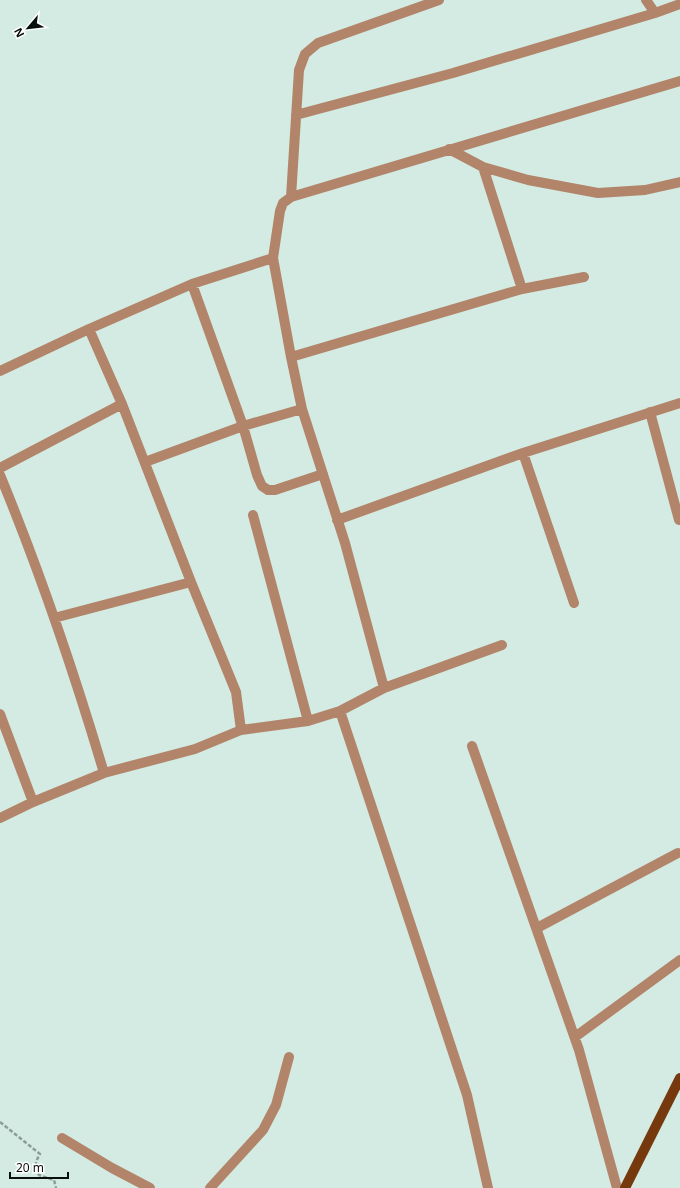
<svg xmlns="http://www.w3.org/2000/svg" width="680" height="1188" font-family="'Noto Sans',sans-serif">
  <rect width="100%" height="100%" fill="#d4ebe3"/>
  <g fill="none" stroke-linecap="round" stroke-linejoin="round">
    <!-- path -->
    <path stroke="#8c9e98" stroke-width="2.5" stroke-dasharray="4 2" stroke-linecap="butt" d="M 0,1122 L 40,1154 C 35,1162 34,1167 39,1175 L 54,1180 L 56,1188"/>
    <!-- minor -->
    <path stroke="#b2856b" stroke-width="10" d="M 646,0 L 655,13
      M 296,115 L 453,73 L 655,13 L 680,4
      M 449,149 L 483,167 L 528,180 L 598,193 L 645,190 L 680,182
      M 483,167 L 522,289
      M 291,197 L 299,70 L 305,54 L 318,43 L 439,0
      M 192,284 L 243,426 L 257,475 L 262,486 L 268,490 L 275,490 L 323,474
      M 89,329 L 122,404 L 191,582 L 236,692 L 241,730
      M 291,357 L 522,289 L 584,277
      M 0,371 L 89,329 L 192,284 L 273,258
      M 650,412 L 679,520
      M 523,453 L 574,603
      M 145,462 L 243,426 L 302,409
      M 0,468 L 122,404
      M 0,475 C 40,572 74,672 104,773
      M 253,515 L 308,721
      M 337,520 L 523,453 L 680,403
      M 54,618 L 191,582
      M 384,688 L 345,543 L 302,409 L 291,357 L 273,258 L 280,211 L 283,203 L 291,197 L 680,81
      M 340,711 L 467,1095 L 488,1188
      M 0,714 L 33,802
      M 472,746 L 579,1050 L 617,1188
      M 0,818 L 33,802 L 104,773 L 195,749 L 241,730 L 308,721 L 340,711 L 384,688 L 502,645
      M 537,928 L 678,853
      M 575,1037 L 680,960
      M 62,1138 L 112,1168 L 150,1188
      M 210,1188 L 263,1130 L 276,1105 L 289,1057"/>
    <!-- major -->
    <path stroke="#76390d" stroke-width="10" d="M 625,1188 L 680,1078"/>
  </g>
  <!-- north arrow -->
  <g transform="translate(28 28) rotate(242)" stroke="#ffffff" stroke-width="3" paint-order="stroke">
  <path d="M0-3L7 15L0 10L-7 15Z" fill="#08100e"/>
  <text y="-6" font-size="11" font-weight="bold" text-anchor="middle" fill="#08100e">N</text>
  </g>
  <!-- scale -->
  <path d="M10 1172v6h58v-6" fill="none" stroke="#08100e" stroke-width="2"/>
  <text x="16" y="1172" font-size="12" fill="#08100e" stroke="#ffffff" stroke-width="3" paint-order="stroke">20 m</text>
</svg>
